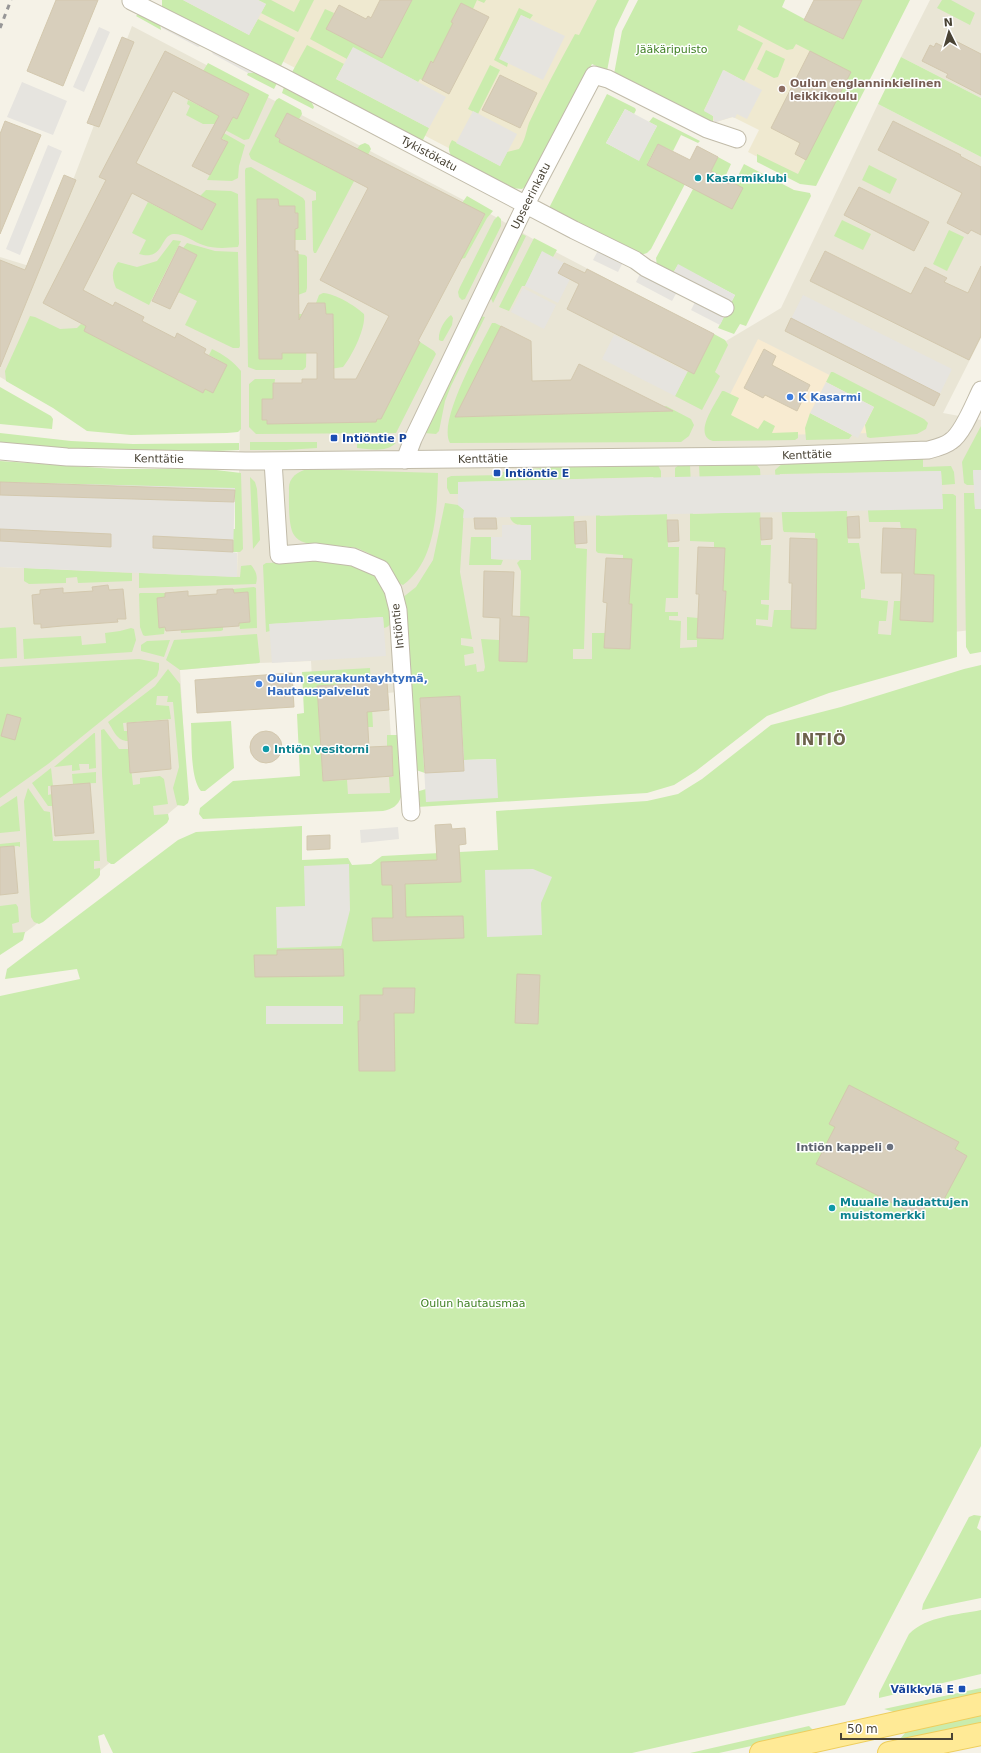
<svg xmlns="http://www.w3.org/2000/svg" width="981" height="1753" font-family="'DejaVu Sans',sans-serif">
  <rect width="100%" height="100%" fill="#f5f2e7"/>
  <!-- residential -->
  <path fill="#e9e5d5" d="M 930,0 L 981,0 L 981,98 L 901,57 Z
    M 132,26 L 494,216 L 550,249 L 726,341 L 781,308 L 878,104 L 981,157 L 981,338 L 943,413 L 981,420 L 981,629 L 388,693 L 395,798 L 319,805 L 311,661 L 259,663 L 180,670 L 187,798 L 34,926 L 0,951 L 0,567 L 237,576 L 240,418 L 72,418 L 0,377 L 0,257 L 39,269 Z"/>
  <!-- commercial -->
  <path fill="#f8ebd1" d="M 758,339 L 899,410 L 874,433 L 717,436 L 717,420 Z"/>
  <!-- education -->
  <path fill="#efe9d0" d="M 165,0 L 615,0 L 514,182 Z
    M 748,7 L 868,67 L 809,183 L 748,152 L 759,130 L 733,117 L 716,122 L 695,111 Z"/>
  <!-- green -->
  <path fill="#caecad" d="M 162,0 L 183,0 L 249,35 L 258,19 L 295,38 L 280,68 L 162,7 Z
    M 258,0 L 271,0 L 294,12 L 300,0 L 314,0 L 298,32 L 261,13 L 266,4 Z
    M 412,0 L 486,0 L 484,3 L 477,0 L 473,9 L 461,3 L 451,22 L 453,23 L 433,63 L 431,62 L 422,80 L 420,79 L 418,82 L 353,48 L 347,59 L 310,39 L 325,9 L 334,13 L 327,29 L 382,57 Z
    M 597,0 L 629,0 L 615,29 L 607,71 L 592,64 L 532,181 L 522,189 L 511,188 L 455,160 C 448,153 447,148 452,140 L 500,166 L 507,152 L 519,149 C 525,141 526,132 529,123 C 543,93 559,63 575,34 L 579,35 Z
    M 638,0 L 785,0 L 782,7 L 842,39 L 862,0 L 910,0 L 816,186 L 800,184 L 757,162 L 757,154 L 798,174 L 851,72 L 796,44 L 793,49 L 787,50 L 739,25 L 737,30 L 763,43 L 744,81 L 724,70 L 704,110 L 713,116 L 713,123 L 614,74 L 622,31 Z
    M 942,0 L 951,0 L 975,13 L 970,25 L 937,8 Z
    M 519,8 L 533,15 L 530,19 L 521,15 L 500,58 L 508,63 L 507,67 L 494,60 Z
    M 138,14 L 160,23 L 161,30 L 136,16 Z
    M 307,45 L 344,64 L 336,79 L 429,128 L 422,142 L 291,74 Z
    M 766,50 L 785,59 L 778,77 L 774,78 L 757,69 Z
    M 901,57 L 981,98 L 981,157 L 878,104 Z
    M 208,63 L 269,95 L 249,139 L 244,140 L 214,124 L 203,124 L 186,115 L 190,106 L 187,104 L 188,100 L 206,109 L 209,104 L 231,122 L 233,117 L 237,118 L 249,95 L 203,71 Z
    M 490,65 L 500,70 L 478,114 L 468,109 Z
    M 256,72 L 277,83 L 274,89 L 247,75 L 248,73 Z
    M 284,87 L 311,101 L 314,107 L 313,109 L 282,93 Z
    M 607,94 L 635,108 L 636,110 L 634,114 L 625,109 L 606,143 L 638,160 L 657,126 L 649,122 L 653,117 L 700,141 L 698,143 L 681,135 L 673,151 L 658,144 L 647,164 L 685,184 L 651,249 L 647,253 L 641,255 L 549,208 Z
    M 279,98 L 301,110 L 302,114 L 299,119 L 287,113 L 275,136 L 280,139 L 279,142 L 350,179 L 357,149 L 360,145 L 365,143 L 369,145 L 371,149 L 316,253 L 314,253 L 313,250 L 312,201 L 316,200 L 316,192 L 251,159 L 249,154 L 276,100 Z
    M 222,132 L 245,145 L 239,166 L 238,178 L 232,181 L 207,180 L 228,142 L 219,137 Z
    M 718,157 L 731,164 L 726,175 L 736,180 L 744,164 L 794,190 L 810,193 L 811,196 L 746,326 L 740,324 L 734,334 L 718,328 L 735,295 L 678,265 L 673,273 L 657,266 L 656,258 L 693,189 L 711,171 Z
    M 869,165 L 897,179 L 890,194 L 862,180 Z
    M 251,167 L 303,198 L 305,201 L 306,240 L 295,240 L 295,229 L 298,228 L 298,214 L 295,213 L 295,206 L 279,206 L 278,199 L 257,199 L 259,358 L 282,353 L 296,353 L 296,314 L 302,314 L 307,317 L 306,367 L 303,370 L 256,370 L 248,367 L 245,170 L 246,168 Z
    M 206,190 L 231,191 L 238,194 L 239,244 L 238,247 C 226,248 214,249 203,245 C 194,242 183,233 173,234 C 160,236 164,261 139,254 L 146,240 L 132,233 L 148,202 L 202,230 L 216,204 L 200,196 Z
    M 467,196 L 493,211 L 487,218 L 465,258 L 461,259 L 447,247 L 463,255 L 485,215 L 462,203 Z
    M 498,216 L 501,219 L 501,226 L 465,299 L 462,300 L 459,297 L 458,292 L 460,287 L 494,220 Z
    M 842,220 L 871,234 L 863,250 L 834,236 Z
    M 949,230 L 964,237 L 947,271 L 933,264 Z
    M 522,234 L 526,236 L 493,303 L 490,296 Z
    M 534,238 L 557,250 L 553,257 L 542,252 L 525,286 L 522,286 L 509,311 L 499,307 Z
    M 173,240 L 181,241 L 149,305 L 116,288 C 112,278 111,271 118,262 L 137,267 L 157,261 Z
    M 187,243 L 215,251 L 238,252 L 240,346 L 239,348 L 233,348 L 185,325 L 197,301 L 178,292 L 197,255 L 183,248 Z
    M 298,254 L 305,255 L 307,257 L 307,288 L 306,292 L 298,295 Z
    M 323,293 C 336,294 354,305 364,314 C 366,328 352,356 343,367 L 330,369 L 329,365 L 334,365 L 333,315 L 326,314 L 325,303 L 316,303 L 319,295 Z
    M 451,315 L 453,318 L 452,325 L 443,341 L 441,341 L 439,340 C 438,332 444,320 451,315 Z
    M 30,316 L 35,317 L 60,329 L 77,328 L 81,324 L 86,326 L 84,331 L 203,393 L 205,389 L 213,392 L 227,365 L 209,355 L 212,349 C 224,355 233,361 241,371 L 241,429 L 238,432 L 227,433 L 131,435 L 87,431 L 53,408 L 6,381 L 5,371 Z
    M 480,316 L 485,317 L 451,386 L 445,401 L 439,431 L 436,434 L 424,433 Z
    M 492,323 L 495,323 L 501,326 L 456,417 L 672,411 L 664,407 L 666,406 L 691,419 L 694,425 L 689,436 L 681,442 L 450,443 C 437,421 481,345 492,323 Z
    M 714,334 L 725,340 L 728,345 L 715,372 L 720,376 L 702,410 L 675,396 L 688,371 L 694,374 Z
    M 420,342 L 434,351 L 436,354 L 396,433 L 256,434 L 249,427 L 249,384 L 255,379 L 275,379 L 273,399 L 262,400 L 262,420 L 267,420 L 267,424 L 370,422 L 371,419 L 377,419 L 380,413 L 383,414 Z
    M 831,372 L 833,372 L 924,419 L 928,423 L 926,429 L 917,434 L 870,438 L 867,437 L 865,425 L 874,407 L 826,382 Z
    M 0,387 L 51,416 L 53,419 L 52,429 L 0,424 Z
    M 722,391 L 724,391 L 739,398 L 731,415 L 758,429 L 764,420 L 775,426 L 772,433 L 798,432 L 798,438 L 795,440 L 713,441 C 692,435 716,403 722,391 Z
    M 810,413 L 852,435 L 849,439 L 806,440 L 805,428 Z
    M 981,426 L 981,470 L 973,471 L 974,485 L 967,485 L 964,483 L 962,462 L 964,458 Z
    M 0,433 L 71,441 L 133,444 L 239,443 L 239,450 C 159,454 79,450 0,443 Z
    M 250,442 L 317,442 L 317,448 L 286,450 L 250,450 Z
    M 357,443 L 396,443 C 385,453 371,449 357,448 Z
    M 923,459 L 923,467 L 951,466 L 954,472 L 955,484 L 942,485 L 941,471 L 780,474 L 776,484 L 775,470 L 784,462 Z
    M 0,461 L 116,469 L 208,469 L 241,473 L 243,549 L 240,552 L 233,552 L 233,540 L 141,527 L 235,529 L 235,491 L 0,482 Z
    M 755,463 L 760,469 L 761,485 L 700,487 L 699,464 Z
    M 680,464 L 690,464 L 691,488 L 675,488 L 675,468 Z
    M 658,465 L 661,471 L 661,488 L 653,477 L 459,482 L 458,494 L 450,494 L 447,488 L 447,478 L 451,476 L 503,475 L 503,472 L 551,467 Z
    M 307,469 L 438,473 C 437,510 436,561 403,585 C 393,582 392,571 385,565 C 381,561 375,557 370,554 C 366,552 360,549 356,548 C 341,544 303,550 294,535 C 288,526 289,501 289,490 C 288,478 297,472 307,469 Z
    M 250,477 L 255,482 L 257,489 L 260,540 L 253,549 Z
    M 964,493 L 974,493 L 975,509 L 981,509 L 981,652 L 970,654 L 966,647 Z
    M 942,494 L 953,494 L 956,496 L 957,657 L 829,693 L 767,716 L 696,771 L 674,785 L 647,793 L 417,807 L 416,792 L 426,789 L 426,802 L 495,759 L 464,760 L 420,699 L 425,773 L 416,770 L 402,598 L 416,587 L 433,560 L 445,503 L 458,505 L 464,510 L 460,572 L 472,639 L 461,638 L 461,645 L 473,647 L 474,653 L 464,655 L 465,666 L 476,664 L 477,672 L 484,671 L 485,667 L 481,639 L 499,640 L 499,661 L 527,662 L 529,617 L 520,617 L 521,571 L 517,563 L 520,560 L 531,560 L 531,525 C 523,525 513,527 510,517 L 574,516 L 576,548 L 587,549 L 584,649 L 573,649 L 573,659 L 592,659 L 592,633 L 605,633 L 605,648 L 630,649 L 632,604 L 629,604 L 632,559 L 623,559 L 623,555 L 598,553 L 596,551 L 596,506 L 600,516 L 667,514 L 668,547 L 679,547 L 678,598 L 666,598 L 665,612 L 678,612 L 678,616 L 669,616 L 669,620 L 681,621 L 680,648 L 697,647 L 697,640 L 687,640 L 687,617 L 698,618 L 697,638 L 723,639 L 726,592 L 723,591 L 725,549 L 714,548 L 714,542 L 690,541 L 690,503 L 693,514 L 749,512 L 760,502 L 761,545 L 771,545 L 769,600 L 761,600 L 761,604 L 769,605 L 768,620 L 756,619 L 756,625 L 772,627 L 774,610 L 791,610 L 791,628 L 816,628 L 817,539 L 815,538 L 815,533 L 784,532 L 783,530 L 781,502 L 784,512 L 847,511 L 848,543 L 859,543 L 865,584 L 865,589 L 861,590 L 861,598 L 888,601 L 886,621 L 879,621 L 878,634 L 891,635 L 894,601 L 901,601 L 900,620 L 932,621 L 934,575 L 914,574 L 916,529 L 901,528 L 900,522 L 869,522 L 867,500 L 943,508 Z
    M 471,537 L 491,537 L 491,559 L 503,560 L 501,565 L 469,565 Z
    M 339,560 C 347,563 356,565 363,568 C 385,578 390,603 391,624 L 387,627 L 384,628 L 383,617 L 270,624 L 270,631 L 266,632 L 263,565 L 266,563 Z
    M 251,565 C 256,571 258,576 256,584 L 139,588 L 139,573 L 240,577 L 241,566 Z
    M 24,568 L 132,573 L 132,581 L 78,583 L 77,577 L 66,578 L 66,583 L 29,584 L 24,581 Z
    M 254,587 L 256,588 L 257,628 L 240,629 L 239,623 L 250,622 L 248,592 L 234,593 L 233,589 Z
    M 140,593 L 165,593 L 165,597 L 157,598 L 159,627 L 165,627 L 164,634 L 145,636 L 143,635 L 140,627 L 139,594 Z
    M 223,623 L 223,630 L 221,631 L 181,633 L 180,626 C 196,629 208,629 223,623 Z
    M 15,627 L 16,628 L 17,658 L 0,659 L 0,628 Z
    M 131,628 L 134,629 L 136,640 L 132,652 L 24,659 L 23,639 L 81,636 L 82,645 L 106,643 L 105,633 L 120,631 Z
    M 257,634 L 260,662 L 259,663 L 180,670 L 166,660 L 174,640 Z
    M 170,640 L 164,657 L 141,651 L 141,645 L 147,641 Z
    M 139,659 L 159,663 L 159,669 L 157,676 L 48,764 L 0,798 L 0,667 Z
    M 981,665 L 981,1446 L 845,1705 L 632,1753 L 113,1753 L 104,1734 L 98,1736 L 101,1753 L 0,1753 L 0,996 L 80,979 L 77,969 L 5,979 L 7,969 L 178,840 L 196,832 L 302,826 L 302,860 L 348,858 L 352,865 L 371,864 L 382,856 L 498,850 L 496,811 L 647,801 L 678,794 L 702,779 L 771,725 L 841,707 L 964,669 Z
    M 370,668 L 373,727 L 368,727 L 365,683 L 317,686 L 323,781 L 347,780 L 348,794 L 390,793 L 389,777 L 393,777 L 392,746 L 387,746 L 387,735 L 397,735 L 401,797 C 398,806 392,809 383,811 L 203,819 L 199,814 L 200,808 L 233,781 L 300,776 L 297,714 L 304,713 L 302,672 Z
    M 168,669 L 180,684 L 189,799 L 188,803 L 184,806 L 177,805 L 173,788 L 179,767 L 173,702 L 167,702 L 168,696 L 157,696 L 156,705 L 169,706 L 171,719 L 123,723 L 124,731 L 127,731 L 128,741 C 117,741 114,731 108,722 L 155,686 Z
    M 231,721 L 234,768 L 205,791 L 201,791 C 190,779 192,741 191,723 Z
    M 104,729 L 119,749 L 129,749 L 133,785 L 140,784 L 140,778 L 160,776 L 164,779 L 168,804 L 153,806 L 154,815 L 168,814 L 169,819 L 167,823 L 114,864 L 111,864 L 107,861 L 102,774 L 101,730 Z
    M 94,733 L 95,733 L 96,768 L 89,769 L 89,764 L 79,764 L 80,770 L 72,771 L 72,765 L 54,767 Z
    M 51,768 L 53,786 L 48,786 L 48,795 L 52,794 L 53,806 L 48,806 L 32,783 Z
    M 96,772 L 96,783 L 73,784 L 72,774 Z
    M 28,788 L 44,811 L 50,812 L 53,841 L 99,840 L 100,861 L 94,861 L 94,869 L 100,868 L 100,875 L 98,878 L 43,922 L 39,924 L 34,922 L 31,917 L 24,801 Z
    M 17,796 L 20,831 L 0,833 L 0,807 Z
    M 20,842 L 20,847 L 18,846 L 0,847 L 0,844 Z
    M 16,904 L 18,907 L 19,922 L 12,924 L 13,933 L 25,932 L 23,940 L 0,955 L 0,906 Z
    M 974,1515 L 981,1516 L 977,1528 L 981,1531 L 981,1598 L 922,1610 L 923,1604 L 969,1517 Z
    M 981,1610 L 981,1674 L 879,1698 L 879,1693 L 909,1634 C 927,1616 957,1615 981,1610 Z
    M 981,1688 L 981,1694 L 894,1712 L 884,1709 Z
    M 981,1713 L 981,1725 L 899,1740 L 906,1732 L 911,1729 Z
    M 809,1726 L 815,1732 L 719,1753 L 690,1753 Z"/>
  <!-- parking -->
  <path fill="#e6e4df" d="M 183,0 L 258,0 L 266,4 L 249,35 Z
    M 521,15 L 565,36 L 543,80 L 499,59 Z
    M 160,23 L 203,45 L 198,47 L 162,28 Z
    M 99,27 L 110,32 L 84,92 L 73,87 Z
    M 353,47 L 446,97 L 429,128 L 336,79 Z
    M 210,50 L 256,72 L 248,73 L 213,54 Z
    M 723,70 L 762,90 L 747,119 L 737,114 L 735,118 L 732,117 L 716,122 L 714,121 L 713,116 L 704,111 Z
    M 22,82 L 67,101 L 53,135 L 7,117 Z
    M 625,109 L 657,126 L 639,161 L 606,143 Z
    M 473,111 L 517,134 L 500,166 L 456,143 Z
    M 48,145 L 62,151 L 20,255 L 6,249 Z
    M 602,243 L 626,256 L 618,272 L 593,260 Z
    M 542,251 L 564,263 L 558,273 L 570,279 L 558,303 L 525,286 Z
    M 678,264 L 735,295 L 720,325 L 691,310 L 696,300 L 678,290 L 672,301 L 636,282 L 644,266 L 670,280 Z
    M 523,288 L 556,305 L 544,329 L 511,312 Z
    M 803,295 L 952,369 L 934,406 L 785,331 Z
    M 614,335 L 687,372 L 675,396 L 602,359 Z
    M 826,382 L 874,407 L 858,438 L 810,413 Z
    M 973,470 L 981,470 L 981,509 L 975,509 Z
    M 941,471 L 943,509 L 463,518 L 464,510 L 458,505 L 458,482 Z
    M 0,482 L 235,488 L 233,552 L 237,553 L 237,577 L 0,567 Z
    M 502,525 L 531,525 L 531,560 L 491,559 L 491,537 L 502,537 Z
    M 383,617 L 386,656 L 272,663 L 269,624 Z
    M 460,696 L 464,760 L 496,759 L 498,798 L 426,802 L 420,698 Z
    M 398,827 L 399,839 L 361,843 L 360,830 Z
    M 349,864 L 350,910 L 341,946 L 277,948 L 276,907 L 305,906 L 304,866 Z
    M 533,869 L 552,877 L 541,903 L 542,935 L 487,937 L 485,870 Z
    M 266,1006 L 343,1006 L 343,1024 L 266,1024 Z"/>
  <!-- building -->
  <path fill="#d8cfbc" stroke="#d3c8ae" d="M 56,0 L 98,0 L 63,86 L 27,71 Z
    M 380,0 L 412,0 L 382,58 L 326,29 L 339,5 L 366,19 L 368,16 L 371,18 Z
    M 814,0 L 862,0 L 843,39 L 804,20 Z
    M 461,3 L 489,17 L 449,94 L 422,80 L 431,61 L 433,63 L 453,23 L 451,22 Z
    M 122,37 L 134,42 L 99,127 L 87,123 Z
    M 948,37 L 981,54 L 981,95 L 946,77 L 948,74 L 922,61 L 930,45 L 934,47 L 936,43 L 944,47 Z
    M 165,51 L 249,94 L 237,119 L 233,117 L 221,139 L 228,142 L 210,175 L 192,166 L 219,116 L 173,91 L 136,163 L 216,204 L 202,230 L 132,193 L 83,290 L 113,306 L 115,302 L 144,317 L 142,321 L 175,338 L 177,333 L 206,349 L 204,353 L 227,365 L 213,393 L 205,389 L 203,393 L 84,331 L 86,326 L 43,303 L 106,180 L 99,177 Z
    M 810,51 L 851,72 L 806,160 L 795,154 L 800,143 L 771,128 Z
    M 500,75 L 537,93 L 520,128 L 482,110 Z
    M 287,113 L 485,214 L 426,326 L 418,341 L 420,342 L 381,419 L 377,419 L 376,422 L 267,424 L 267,420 L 262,420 L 262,399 L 273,399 L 273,383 L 302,383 L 302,379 L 317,379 L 317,353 L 282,353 L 282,359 L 259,359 L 257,199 L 278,199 L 279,206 L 295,206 L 295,213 L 298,213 L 298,228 L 295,229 L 295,251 L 298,251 L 299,320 L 308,303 L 325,303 L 326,314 L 333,314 L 334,379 L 356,379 L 389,316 L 320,280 L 368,188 L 279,142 L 280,139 L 275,136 Z
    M 5,121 L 41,135 L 0,234 L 0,134 Z
    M 893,121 L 961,155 L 960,156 L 981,167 L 981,235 L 971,230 L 968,234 L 947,223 L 962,193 L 878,150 Z
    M 658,144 L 690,160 L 697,146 L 718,157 L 711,171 L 743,188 L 732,209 L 647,165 Z
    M 64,175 L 76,180 L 0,367 L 0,260 L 25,270 Z
    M 859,187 L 929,222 L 914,251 L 844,215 Z
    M 179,246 L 197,255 L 170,309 L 152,301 Z
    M 825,251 L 911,294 L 925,267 L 947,278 L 944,282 L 968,293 L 981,266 L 981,336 L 969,360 L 810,281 Z
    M 564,263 L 585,273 L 587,269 L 714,334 L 694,374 L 567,309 L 579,284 L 558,273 Z
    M 791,318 L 940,394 L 934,406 L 785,331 Z
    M 501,326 L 531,341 L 532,381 L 571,380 L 579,364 L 673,411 L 455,417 Z
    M 764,349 L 776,356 L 772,365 L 810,385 L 797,411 L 765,395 L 763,398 L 744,388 Z
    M 0,482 L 235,490 L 234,502 L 0,495 Z
    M 859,516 L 860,538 L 848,538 L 847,517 Z
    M 474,518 L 496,518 L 497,529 L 475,529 Z
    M 760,518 L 772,518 L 772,539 L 761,540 Z
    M 667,520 L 678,520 L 679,541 L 668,542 Z
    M 586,521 L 587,543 L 575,544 L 574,522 Z
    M 883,528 L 916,529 L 914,574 L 934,575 L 933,622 L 900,620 L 902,573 L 881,573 Z
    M 0,529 L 111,534 L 111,547 L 0,541 Z
    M 153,536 L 233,540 L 233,552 L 153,548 Z
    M 790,538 L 817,539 L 816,629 L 791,628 L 792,583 L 789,583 Z
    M 698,547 L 725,548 L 723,591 L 726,591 L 723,639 L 697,638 L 699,594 L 696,594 Z
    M 606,558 L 632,559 L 629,604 L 632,604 L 630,649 L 604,648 L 607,603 L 603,602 Z
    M 484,571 L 514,572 L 512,616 L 529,617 L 527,662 L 499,661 L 500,618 L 483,617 Z
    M 108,585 L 109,590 L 123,589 L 126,619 L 117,619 L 118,622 L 62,626 L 41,628 L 41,624 L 34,624 L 32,595 L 40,594 L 40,590 L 63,588 L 63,593 L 93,591 L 92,587 Z
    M 225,589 L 233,589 L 234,593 L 248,592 L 250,622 L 239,623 L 239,626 L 166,631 L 165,627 L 159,628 L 157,598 L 165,597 L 165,593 L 188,591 L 188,596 L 217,594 L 217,590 Z
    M 292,673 L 294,707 L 197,713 L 195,680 Z
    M 387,682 L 389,710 L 367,712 L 369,747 L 392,746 L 393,776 L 323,781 L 317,686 Z
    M 460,696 L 464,771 L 425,773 L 420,698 Z
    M 7,714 L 21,718 L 15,740 L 1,736 Z
    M 168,720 L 171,769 L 130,773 L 127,723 Z
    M250 747a16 16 0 1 1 32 0a16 16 0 1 1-32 0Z
    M 90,783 L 94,833 L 55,836 L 51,786 Z
    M 451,824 L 452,829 L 465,828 L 466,844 L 459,845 L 461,882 L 405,884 L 406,917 L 463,916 L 464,938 L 373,941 L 372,918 L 393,918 L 392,885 L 382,885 L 381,862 L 437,860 L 435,825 Z
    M 330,835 L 330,849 L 307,850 L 307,836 Z
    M 14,846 L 18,893 L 0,895 L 0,847 Z
    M 343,949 L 344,976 L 255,977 L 254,955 L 277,955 L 277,950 Z
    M 517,974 L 540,975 L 538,1024 L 515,1023 Z
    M 383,988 L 415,988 L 414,1013 L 394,1013 L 395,1071 L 359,1071 L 358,1021 L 360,1021 L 360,995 L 383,995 Z
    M 849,1085 L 959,1142 L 955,1149 L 967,1156 L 942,1203 L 930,1197 L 920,1217 L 816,1164 L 835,1127 L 829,1124 Z"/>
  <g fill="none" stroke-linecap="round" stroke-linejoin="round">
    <!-- street casing -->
    <g stroke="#c1bba9" stroke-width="19">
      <path id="street" d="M 131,1 L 283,77 L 574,230 L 635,260 L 646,268 L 725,308
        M 0,451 L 67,457 L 245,461 L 766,456 L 928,450 C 936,448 945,446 951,441 C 963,433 974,404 981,390
        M 405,460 L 413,439 L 526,204 L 594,75 L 608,79 L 707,129 L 737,139
        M 273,461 L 279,555 L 315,552 L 353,557 L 381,569 L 393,590 L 398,610 L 411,812"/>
    </g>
    <!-- primary casing -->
    <g stroke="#eece5d" stroke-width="24">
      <path id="primary" d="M 761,1753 L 981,1704
        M 889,1753 L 981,1734"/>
    </g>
    <!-- street -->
    <use href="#street" stroke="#fff" stroke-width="17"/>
    <!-- primary -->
    <use href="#primary" stroke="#ffea96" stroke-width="22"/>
    <!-- rail -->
    <path stroke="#979797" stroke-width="3" stroke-dasharray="5 5" stroke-linecap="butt" d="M 0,28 L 11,0"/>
  </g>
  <!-- markers -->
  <circle fill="#8d6e63" stroke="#fff" stroke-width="1.5" cx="782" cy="89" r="4"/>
  <g fill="#0f9aa8" stroke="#fff" stroke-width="1.5">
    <circle cx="698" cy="178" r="4"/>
    <circle cx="266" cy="749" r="4"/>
    <circle cx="832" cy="1208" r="4"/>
  </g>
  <g fill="#3f7fe0" stroke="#fff" stroke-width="1.5">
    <circle cx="790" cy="397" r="4"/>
    <circle cx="259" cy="684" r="4"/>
  </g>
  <g fill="#1a4fb4" stroke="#fff" stroke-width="1.5">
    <rect x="330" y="434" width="8" height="8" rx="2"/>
    <rect x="493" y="469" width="8" height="8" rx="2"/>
    <rect x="958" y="1685" width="8" height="8" rx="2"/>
  </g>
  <circle fill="#6b7280" stroke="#fff" stroke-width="1.5" cx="890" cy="1147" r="4"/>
  <g text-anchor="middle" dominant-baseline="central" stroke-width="3" stroke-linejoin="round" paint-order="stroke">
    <!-- park labels -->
    <g font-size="11" fill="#3f8023" stroke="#fff">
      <text x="672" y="49">Jääkäripuisto</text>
      <text x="473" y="1303">Oulun hautausmaa</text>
    </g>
    <!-- education labels -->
    <g font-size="11" font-weight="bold" fill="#785e54" stroke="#fff" text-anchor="start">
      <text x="790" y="83">Oulun englanninkielinen<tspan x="790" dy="13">leikkikoulu</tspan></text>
    </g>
    <!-- street labels -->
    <g font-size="11" fill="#494335" stroke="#fff">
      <text transform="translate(429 154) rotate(28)">Tykistökatu</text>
      <text transform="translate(531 196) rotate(-63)">Upseerinkatu</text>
      <text transform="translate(807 455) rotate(-2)">Kenttätie</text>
      <text transform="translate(159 459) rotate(1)">Kenttätie</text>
      <text transform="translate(483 459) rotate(-1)">Kenttätie</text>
      <text transform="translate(398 626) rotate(-96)">Intiöntie</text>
    </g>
    <!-- culture labels -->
    <g font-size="11" font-weight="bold" fill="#0d838f" stroke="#fff" text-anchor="start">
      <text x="706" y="178">Kasarmiklubi</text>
      <text x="274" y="749">Intiön vesitorni</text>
      <text x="840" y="1202">Muualle haudattujen<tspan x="840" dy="13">muistomerkki</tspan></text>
    </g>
    <!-- shop labels -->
    <g font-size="11" font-weight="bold" fill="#366cbe" stroke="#fff" text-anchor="start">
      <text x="798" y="397">K Kasarmi</text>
      <text x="267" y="678">Oulun seurakuntayhtymä,<tspan x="267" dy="13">Hautauspalvelut</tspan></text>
    </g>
    <!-- transit labels -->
    <g font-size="11" font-weight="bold" fill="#164399" stroke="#fff" text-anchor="start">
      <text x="342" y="438">Intiöntie P</text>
      <text x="505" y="473">Intiöntie E</text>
      <text x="954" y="1689" text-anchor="end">Välkkylä E</text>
    </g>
    <!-- worship labels -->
    <g font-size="11" font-weight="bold" fill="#5b616d" stroke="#fff" text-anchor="end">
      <text x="882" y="1147">Intiön kappeli</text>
    </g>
    <!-- district labels -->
    <g font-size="15" font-weight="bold" letter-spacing="1" fill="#6c624c" stroke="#fff">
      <text x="821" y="740">INTIÖ</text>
    </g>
  </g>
  <!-- north arrow -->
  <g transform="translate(949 32) rotate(355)" stroke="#ffffff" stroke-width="3" paint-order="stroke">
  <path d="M0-3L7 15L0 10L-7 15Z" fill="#494335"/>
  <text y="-6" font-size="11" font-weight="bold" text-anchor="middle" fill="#494335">N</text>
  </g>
  <!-- scale -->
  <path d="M841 1733v6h111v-6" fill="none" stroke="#494335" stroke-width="2"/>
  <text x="847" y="1733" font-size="12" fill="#494335" stroke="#ffffff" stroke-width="3" paint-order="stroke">50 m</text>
</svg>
